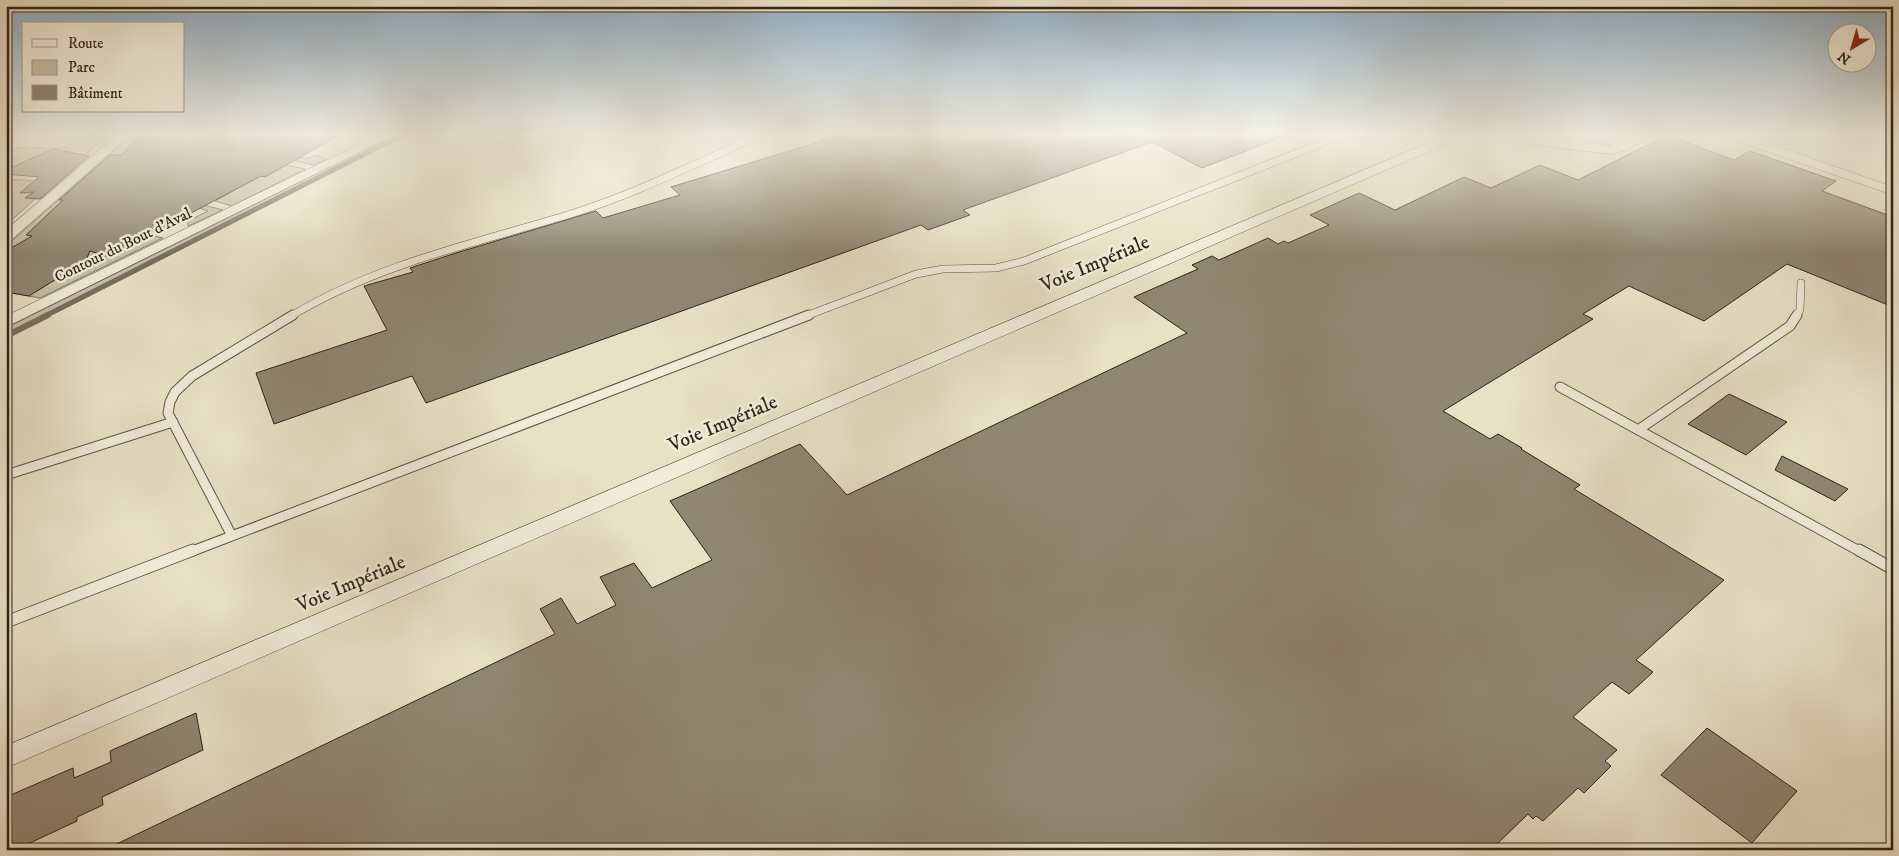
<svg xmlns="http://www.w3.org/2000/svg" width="1899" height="856" font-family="'IM FELL DW Pica',serif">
  <rect width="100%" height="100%" fill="#e9e1c6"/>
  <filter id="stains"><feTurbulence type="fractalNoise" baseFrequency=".004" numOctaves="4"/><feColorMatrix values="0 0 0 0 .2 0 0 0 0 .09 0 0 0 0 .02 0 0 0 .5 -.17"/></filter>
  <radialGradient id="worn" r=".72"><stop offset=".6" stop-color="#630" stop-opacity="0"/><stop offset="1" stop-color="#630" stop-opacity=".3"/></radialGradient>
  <!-- green -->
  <path fill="#c9c1a8" stroke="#7c7260" d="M 133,134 L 208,134 L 193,142 L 207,144 L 227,134 L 244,134 L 204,155 L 239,143 L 255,134 L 266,134 L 279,139 L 293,134 L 276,142 L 281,144 L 302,134 L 315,134 L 303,139 L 299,157 L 307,159 L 316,155 L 327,159 L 314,165 L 273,156 L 286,165 L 305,169 L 232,206 L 215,201 L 235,190 L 212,185 L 172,197 L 223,210 L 188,226 L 188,221 L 208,211 L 196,207 L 110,227 L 163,238 L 40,298 L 6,292 L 6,246 Z
    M 396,134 L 408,134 L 6,338 L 6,328 Z
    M 100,135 L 106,137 L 58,178 L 6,174 L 6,166 L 17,161 L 6,157 L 6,153 L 18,148 L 64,148 L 80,137 Z
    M 6,179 L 54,182 L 6,225 Z"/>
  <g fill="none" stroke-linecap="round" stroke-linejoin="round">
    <!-- stream-far1 -->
    <path stroke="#796f5d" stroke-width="5" d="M 45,316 L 404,134"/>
    <!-- stream -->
    <path stroke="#796f5d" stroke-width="6" d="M 6,336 L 48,315"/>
  </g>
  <!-- building -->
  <path fill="#908672" stroke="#2f2418" d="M 142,134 L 341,134 L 265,177 L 261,176 L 176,221 L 179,222 L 109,257 L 90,251 L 81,271 L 66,273 L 29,296 L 6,292 L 6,251 L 32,236 L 26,235 L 63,200 L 59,200 L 110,155 L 121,155 Z
    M 812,134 L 1287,135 L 1202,168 L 1152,142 L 963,210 L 970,215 L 928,230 L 921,225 L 426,403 L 412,376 L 274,424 L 256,373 L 387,330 L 364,286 L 413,272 L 410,268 L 456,253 L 596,211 L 603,218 L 680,195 L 671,187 L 822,141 Z
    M 1667,135 L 1734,160 L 1750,151 L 1836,181 L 1822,191 L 1893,217 L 1893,307 L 1787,264 L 1704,321 L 1629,286 L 1583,314 L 1593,319 L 1443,411 L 1490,439 L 1498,434 L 1522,448 L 1521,449 L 1580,485 L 1574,489 L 1724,580 L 1636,660 L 1653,672 L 1629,694 L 1612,682 L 1573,717 L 1617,750 L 1605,761 L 1611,766 L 1584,793 L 1578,788 L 1543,821 L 1536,816 L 1533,819 L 1528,814 L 1491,850 L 104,850 L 555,634 L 540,609 L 561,598 L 577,624 L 616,605 L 600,577 L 634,563 L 652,588 L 712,560 L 670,501 L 800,444 L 847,495 L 1187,333 L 1134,297 L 1198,269 L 1192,265 L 1212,256 L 1219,260 L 1268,238 L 1278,244 L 1284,241 L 1288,243 L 1329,225 L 1310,215 L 1359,193 L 1395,210 L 1464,177 L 1491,188 L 1540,165 L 1578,180 Z
    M 53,149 L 89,156 L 40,199 L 25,198 L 34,192 L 20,193 L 39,177 L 6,174 L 6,170 Z
    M 1729,394 L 1787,422 L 1746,455 L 1688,424 Z
    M 1782,456 L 1848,489 L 1835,501 L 1775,470 Z
    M 196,713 L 203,750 L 102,797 L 103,805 L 77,817 L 77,821 L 15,850 L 6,850 L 6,797 L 73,768 L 74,778 L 111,762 L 110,751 Z
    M 1707,728 L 1797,791 L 1752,843 L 1661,775 Z"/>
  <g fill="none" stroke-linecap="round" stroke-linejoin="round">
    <!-- service-far2 casing -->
    <g stroke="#5e5344" stroke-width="8">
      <path id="service-far2" d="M 291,316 C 379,263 477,243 574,213 C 640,192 700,161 763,134
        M 806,316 L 916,274 L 943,269 L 996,268 L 1024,261 L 1345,134
        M 1796,316 L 1800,310 L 1801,283"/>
    </g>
    <!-- service-far1 casing -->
    <g stroke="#5e5344" stroke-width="11">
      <path id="service-far1" d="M 1560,387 L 1861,552
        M 1638,430 L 1790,326 L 1797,315
        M 6,475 L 173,422
        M 232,536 L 168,413 L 170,402 L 175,392 L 192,376 L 293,315
        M 190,552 L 809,315"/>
    </g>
    <!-- service casing -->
    <g stroke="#5e5344" stroke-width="13">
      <path id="service" d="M 1859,550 L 1893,569
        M 6,622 L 193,550"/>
    </g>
    <!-- minor casing -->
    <g stroke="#5e5344" stroke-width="1">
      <path id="minor" d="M 6,134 L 81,134 C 73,142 20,142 6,142 Z
        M 118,134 L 131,134 L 11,240 L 6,241 L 6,230 Z
        M 348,134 L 366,134 L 376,136 L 382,134 L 396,134 L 6,327 L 6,316 L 366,141 L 350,137 Z
        M 1449,134 L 1464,134 L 1462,137 L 6,768 L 6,746 Z
        M 1476,134 L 1507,134 L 1610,146 L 1613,146 L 1588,137 L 1586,134 L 1602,134 L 1624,142 L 1642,134 L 1657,134 L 1624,151 L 1610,154 L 1482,138 Z
        M 1716,134 L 1736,134 L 1748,136 L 1893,187 L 1893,195 L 1740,142 L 1718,137 Z"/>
    </g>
    <!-- service-far2 -->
    <use href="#service-far2" stroke="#f1ecda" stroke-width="7"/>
    <!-- service-far1 -->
    <use href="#service-far1" stroke="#f1ecda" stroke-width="9"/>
    <!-- service -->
    <use href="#service" stroke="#f1ecda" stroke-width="11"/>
    <!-- minor -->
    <use href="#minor" fill="#f1ecda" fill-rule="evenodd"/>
  </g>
  <!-- sky -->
  <linearGradient id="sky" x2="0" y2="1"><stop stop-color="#8facc3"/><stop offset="0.53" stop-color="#f5f2e5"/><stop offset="1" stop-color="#f5f2e5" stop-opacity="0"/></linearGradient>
  <rect width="1899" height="253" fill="url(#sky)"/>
  <g text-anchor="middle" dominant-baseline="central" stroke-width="5" stroke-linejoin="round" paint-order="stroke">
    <!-- far-street labels -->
    <g font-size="16" fill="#2f2418" stroke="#f1ecda">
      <text transform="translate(123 245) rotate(-26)">Contour du Bout d'Aval</text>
    </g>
    <!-- street labels -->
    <g font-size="20" fill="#2f2418" stroke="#f1ecda">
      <text transform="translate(1095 264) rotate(-23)">Voie Impériale</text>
      <text transform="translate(723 424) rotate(-23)">Voie Impériale</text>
      <text transform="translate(351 584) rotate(-23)">Voie Impériale</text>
    </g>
  </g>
  <!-- margin -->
  <rect width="1899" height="856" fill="none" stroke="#e9e1c6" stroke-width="25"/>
  <rect x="8" y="8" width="1884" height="841" fill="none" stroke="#2f2418" stroke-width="2.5"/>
  <rect x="12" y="12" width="1874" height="831" fill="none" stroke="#2f2418"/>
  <!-- legend -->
  <rect x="22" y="22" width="162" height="90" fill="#f1ecda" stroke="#a39c8c"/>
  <rect x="32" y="39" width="25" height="8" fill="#f1ecda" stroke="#a39c8c"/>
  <text x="68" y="48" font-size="15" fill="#2f2418">Route</text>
  <rect x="32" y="60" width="25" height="15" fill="#c9c1a8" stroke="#a39c8c"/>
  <text x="68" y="72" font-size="15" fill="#2f2418">Parc</text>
  <rect x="32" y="85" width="25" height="15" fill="#908672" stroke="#a39c8c"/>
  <text x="68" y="98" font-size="15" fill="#2f2418">Bâtiment</text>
  <!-- north arrow -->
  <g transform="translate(1852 48) rotate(218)"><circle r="24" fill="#f1ecda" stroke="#a39c8c"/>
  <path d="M0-4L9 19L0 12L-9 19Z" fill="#8f2418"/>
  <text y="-8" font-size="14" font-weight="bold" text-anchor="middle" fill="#2f2418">N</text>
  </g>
  <rect width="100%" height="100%" filter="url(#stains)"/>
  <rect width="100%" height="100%" fill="url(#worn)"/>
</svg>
